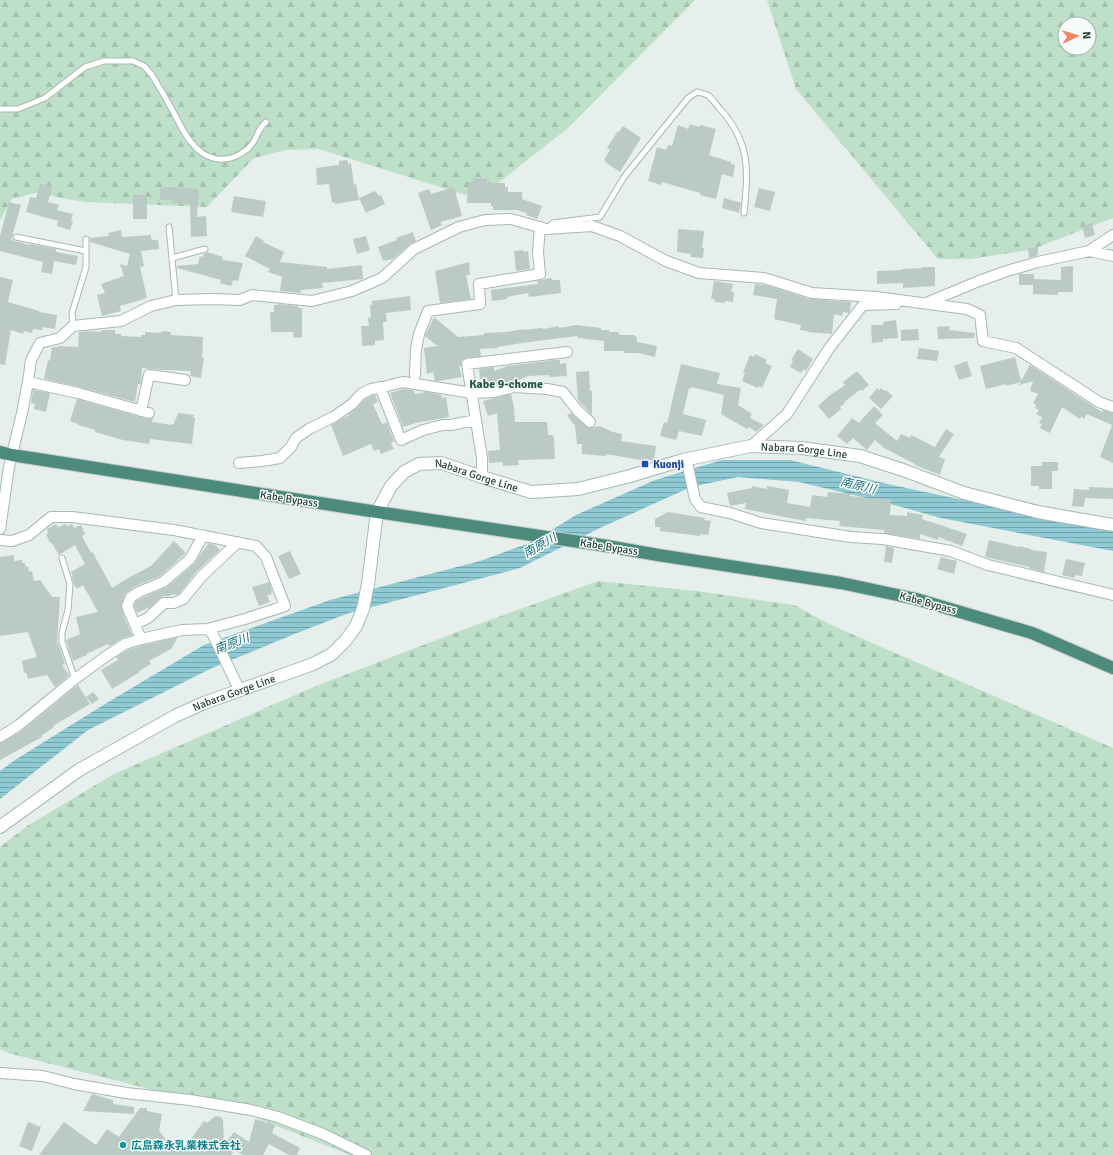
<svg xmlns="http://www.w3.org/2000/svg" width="1113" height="1155" font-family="Signika,'Noto Sans JP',sans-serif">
  <defs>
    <pattern id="forest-firs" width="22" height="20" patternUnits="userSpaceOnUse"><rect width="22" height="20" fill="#bfe0c8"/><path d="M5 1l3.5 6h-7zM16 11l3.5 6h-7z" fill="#a4c1ad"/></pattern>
    <pattern id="water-rules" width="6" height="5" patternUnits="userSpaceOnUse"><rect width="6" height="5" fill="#8ec9d4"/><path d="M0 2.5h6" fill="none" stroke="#74a5ad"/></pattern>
  </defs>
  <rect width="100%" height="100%" fill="#e6efeb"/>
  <!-- forest -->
  <path fill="url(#forest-firs)" fill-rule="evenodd" d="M 0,0 L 695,0 L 568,128 L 478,199 L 319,149 L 286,150 L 254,158 L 207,207 L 86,202 L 60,198 L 40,192 L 12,199 L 0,220 Z
    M 767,0 L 1113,0 L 1113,218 L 1030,250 L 970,259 L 938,259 L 796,89 ZM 1065,24 L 1089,24 L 1089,48 L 1065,48 Z
    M 598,581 L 697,591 L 794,605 L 831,625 L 1113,748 L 1113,1155 L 350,1155 L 244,1113 L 8,1053 L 0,1049 L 0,847 L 27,826 L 114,774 L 316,686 L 465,629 Z"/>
  <!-- water -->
  <path fill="url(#water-rules)" d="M 722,460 L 790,460 L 892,485 L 1053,519 L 1113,529 L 1113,551 L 941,518 L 887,503 L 799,482 L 738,477 L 691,487 L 600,528 L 520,568 L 349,613 L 297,633 L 212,668 L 88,730 L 0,799 L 0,771 L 15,760 L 105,704 L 204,645 L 330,600 L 480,561 L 532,542 L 576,515 L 655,480 Z"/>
  <!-- building -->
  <path fill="#bbcac4" d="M 690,124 L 699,127 L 700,125 L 716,129 L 709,155 L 731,162 L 731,164 L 735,165 L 733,177 L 722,174 L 716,199 L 700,195 L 700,193 L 662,182 L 661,185 L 648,181 L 657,147 L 666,150 L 668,145 L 672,146 L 678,125 L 688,129 Z
    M 623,126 L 641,138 L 620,172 L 605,162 L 606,161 L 604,160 L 610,150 L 607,148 L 618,131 L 619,132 Z
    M 348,160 L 348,164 L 351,163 L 354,185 L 356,184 L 359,200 L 335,204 L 335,202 L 332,203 L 329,184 L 317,185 L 316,168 L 338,165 L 339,165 L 339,161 Z
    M 473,178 L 487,179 L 487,183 L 505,183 L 505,187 L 508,187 L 508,192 L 522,192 L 522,199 L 542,206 L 537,219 L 526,215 L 527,213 L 517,210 L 493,210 L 493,206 L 491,206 L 491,203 L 467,203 L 468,182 L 473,182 Z
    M 40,184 L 50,186 L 50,188 L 52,188 L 48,202 L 59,205 L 57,210 L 73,214 L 71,220 L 73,221 L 70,230 L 57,226 L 58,221 L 26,212 L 30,197 L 36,198 Z
    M 173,187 L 199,189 L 197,217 L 206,216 L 207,236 L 191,237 L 190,204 L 172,203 L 173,200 L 160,200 L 160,188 Z
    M 454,187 L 462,216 L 440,222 L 442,225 L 431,230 L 418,193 L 429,189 L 431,194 Z
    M 759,188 L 775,192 L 770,211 L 754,207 Z
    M 375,191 L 379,196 L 381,195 L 385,204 L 366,213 L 359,198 Z
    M 133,195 L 147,195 L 147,219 L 133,219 Z
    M 234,196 L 266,201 L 263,217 L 231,212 Z
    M 724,198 L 741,203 L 739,213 L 722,208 Z
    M 9,202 L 21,205 L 11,240 L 30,245 L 30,244 L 56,249 L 56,252 L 78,256 L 76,265 L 54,261 L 52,274 L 41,272 L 43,262 L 0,251 L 0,236 Z
    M 1092,223 L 1095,235 L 1085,238 L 1082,226 Z
    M 678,229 L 704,231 L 702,248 L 704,248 L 703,258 L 690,257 L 691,254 L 677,252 Z
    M 121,230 L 122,237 L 151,235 L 151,238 L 153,240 L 158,240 L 159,249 L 141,251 L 144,266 L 140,267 L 147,298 L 120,306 L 121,311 L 102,316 L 97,295 L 105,293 L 101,284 L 124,276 L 120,264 L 127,266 L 130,254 L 90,242 L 90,238 L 109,236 L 108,233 Z
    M 413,232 L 416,241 L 410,244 L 393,259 L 383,261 L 378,247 L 397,240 L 396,238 Z
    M 256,236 L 264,241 L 263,242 L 284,252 L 280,262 L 327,267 L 327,269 L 362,265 L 363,279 L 322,283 L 323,288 L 301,290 L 300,293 L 280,291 L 282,277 L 268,272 L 270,269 L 245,256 Z
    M 366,236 L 370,250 L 357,254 L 353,239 Z
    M 1038,247 L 1038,255 L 1029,258 L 1028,248 Z
    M 523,250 L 524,252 L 528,251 L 530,269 L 516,271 L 514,251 Z
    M 207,252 L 223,257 L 222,260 L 243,263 L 238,281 L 233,280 L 231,286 L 220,283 L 221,280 L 177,268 L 177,266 L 198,264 L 200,256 L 203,257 L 204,254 Z
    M 469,262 L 470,275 L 466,275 L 471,299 L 440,303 L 435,271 Z
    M 1073,266 L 1073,292 L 1058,292 L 1058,295 L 1033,294 L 1033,285 L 1019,285 L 1019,274 L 1034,274 L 1034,279 L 1061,280 L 1061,267 Z
    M 922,267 L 935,267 L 935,286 L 903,288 L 903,283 L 877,284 L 877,271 L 902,270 L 902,269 L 922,268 Z
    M 0,277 L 13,280 L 8,302 L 39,311 L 39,312 L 57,315 L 55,329 L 43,327 L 42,330 L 33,329 L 32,333 L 24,331 L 23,334 L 11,330 L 5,365 L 0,364 Z
    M 551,278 L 552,280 L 560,280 L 561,293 L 529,297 L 528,293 L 507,297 L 507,299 L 492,301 L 491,290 L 538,284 L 537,281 Z
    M 714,281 L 733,284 L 731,292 L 734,292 L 733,302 L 725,301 L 725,303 L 714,302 L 715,299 L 711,299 Z
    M 755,284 L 765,285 L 810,299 L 851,302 L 850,311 L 849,313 L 843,312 L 842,316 L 834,314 L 832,334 L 807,332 L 808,331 L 800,330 L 801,325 L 774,319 L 777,299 L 753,295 Z
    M 410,296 L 411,310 L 386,313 L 387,322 L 383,322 L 384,340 L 375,341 L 375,345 L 362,346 L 361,326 L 369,326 L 368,318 L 371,317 L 370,305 L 372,305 L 372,301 Z
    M 278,304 L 298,306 L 298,308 L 302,308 L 302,337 L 294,338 L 293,332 L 271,332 L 270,312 L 274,312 L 274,305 L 278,305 Z
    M 434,317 L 458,337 L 484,335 L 484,333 L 506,332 L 524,329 L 524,330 L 542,328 L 543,329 L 559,326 L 559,328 L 576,325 L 601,328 L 601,330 L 610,330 L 609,332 L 619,332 L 619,334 L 620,335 L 634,335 L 637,338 L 637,342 L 657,346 L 655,357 L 638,353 L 624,353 L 625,351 L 604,351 L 604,341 L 578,338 L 577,336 L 522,343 L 498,347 L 498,348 L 480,349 L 481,356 L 466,358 L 461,361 L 461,366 L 459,366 L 462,377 L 439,381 L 435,381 L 433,372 L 427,374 L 424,348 L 437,346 L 425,336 Z
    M 896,320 L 898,338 L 883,339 L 883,342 L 872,343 L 871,325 L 884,325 L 883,322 Z
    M 950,326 L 949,330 L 975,333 L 974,338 L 938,339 L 937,327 Z
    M 918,329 L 919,340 L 901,341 L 901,330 Z
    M 101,330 L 115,330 L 115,334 L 121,334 L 121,336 L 141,337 L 141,335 L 145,335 L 145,332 L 157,333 L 158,332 L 161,333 L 162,331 L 171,332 L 171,335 L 203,337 L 202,358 L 204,358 L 201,378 L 190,376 L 191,371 L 164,370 L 142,368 L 141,383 L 140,384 L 138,384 L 135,402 L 80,387 L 44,379 L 48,360 L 50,361 L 52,347 L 58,347 L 58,346 L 78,347 L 79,332 L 91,331 L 101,332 Z
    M 919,348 L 939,351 L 937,361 L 917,359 Z
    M 798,349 L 813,359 L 806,371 L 803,369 L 801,373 L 790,367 L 793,361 L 791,360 Z
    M 755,354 L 767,360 L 765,363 L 772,366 L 762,388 L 759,386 L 758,388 L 742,381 L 745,373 L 743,372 L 750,355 L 754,357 Z
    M 1015,357 L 1021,381 L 1030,365 L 1102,412 L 1103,410 L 1113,413 L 1113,463 L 1100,457 L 1112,425 L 1087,414 L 1084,419 L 1081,417 L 1080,419 L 1062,407 L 1050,433 L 1040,428 L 1042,424 L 1039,423 L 1042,417 L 1036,414 L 1039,410 L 1035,408 L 1036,405 L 1033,403 L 1038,394 L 1030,391 L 1033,381 L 1019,385 L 1021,382 L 1006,386 L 1006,384 L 986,389 L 980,366 Z
    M 555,360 L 560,360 L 560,364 L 566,363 L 567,376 L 549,377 L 549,375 L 528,376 L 517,381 L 488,386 L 487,378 L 480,379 L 479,369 L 494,367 L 494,371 L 508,366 Z
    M 967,361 L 972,376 L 959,380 L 954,366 Z
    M 681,364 L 720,373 L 717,384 L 741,388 L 738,405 L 752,414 L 750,418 L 764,425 L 756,432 L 749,427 L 747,429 L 721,414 L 724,395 L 692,387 L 691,389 L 689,388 L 683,414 L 706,420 L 702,436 L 679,431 L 676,440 L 660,436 L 664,422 L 667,423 Z
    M 589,371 L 590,391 L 592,391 L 592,415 L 578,400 L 576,372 Z
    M 857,371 L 869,385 L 862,391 L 860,390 L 844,402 L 845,403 L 840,407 L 841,409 L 829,419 L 818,406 L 829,396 L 845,385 L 843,382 Z
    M 877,388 L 879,390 L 881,388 L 884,391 L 886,390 L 893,396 L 881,409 L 869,398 Z
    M 403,389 L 413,390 L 415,394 L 427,392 L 441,395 L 442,398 L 446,397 L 449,417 L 416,423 L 403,427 L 390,393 Z
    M 33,390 L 50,393 L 46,412 L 34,409 L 35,404 L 31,403 Z
    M 511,394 L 514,407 L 515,422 L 547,422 L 548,435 L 553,435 L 553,438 L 554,438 L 555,459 L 518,460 L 519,465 L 503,466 L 503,462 L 489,463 L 488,451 L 500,450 L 497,413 L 488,416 L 483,401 Z
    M 373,395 L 375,395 L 378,402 L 373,404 L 381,422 L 383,424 L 387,422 L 394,441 L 391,443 L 394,449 L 381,454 L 379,449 L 374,451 L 371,444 L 343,456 L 331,425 L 349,415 L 349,414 L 357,408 L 365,399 Z
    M 77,399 L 147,419 L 153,418 L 152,422 L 171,425 L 172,424 L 174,424 L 175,419 L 176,419 L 177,415 L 178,415 L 178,413 L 194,415 L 193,417 L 195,418 L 192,444 L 150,439 L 149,444 L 123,440 L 95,432 L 95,430 L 78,425 L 78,424 L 70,421 Z
    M 874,406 L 883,415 L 875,423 L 897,441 L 901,434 L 910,438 L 911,435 L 935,447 L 946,429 L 954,434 L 939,457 L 945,459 L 940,475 L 915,465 L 915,464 L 884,448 L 875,440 L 867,450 L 853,438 L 847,444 L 837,436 L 852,418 L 859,423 Z
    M 571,413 L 588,428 L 600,426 L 613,432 L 622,434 L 621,441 L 656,446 L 654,461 L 647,460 L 647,461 L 606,454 L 606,456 L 582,454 L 582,444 L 577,444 L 575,426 L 567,415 Z
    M 1042,462 L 1058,462 L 1058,471 L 1052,471 L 1052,489 L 1039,489 L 1039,486 L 1031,486 L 1031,466 L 1042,466 Z
    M 752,486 L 767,489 L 767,486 L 789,490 L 787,503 L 810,507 L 812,495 L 827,497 L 828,492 L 850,494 L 850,496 L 891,500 L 890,515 L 907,516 L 907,512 L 923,515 L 922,519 L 967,534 L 962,546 L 938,537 L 938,540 L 920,534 L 920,539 L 884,533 L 884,530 L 839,526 L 840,521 L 806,518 L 806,521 L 790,518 L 745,509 L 746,503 L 730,506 L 727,493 L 752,488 Z
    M 1089,487 L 1113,488 L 1113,499 L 1085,498 L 1084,507 L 1072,506 L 1074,489 L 1089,490 Z
    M 668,512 L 705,518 L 704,520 L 711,521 L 708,535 L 700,534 L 700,536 L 660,531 L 660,527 L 655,527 L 655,519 Z
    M 56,524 L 58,527 L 66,524 L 68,526 L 72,524 L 74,528 L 81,525 L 85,534 L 82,536 L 91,553 L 93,552 L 97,561 L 97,560 L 112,588 L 128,578 L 151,566 L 174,541 L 186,553 L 160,576 L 136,586 L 125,594 L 121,606 L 125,619 L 132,635 L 122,638 L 110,646 L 109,645 L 108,646 L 108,644 L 86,654 L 87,655 L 73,661 L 66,640 L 80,634 L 76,617 L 98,612 L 83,585 L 77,589 L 74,584 L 72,577 L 73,576 L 71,572 L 85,564 L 75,545 L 59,555 L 51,542 L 50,543 L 46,534 L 48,533 L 47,529 Z
    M 989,540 L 1019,547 L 1019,546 L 1031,549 L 1031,550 L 1047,552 L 1044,572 L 1029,568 L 1029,567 L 985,557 Z
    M 209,543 L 215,545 L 220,550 L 197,571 L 179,594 L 176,595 L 175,594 L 169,596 L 164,596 L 160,598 L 152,606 L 137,613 L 134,606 L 136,601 L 142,598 L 167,587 L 194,564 L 202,552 Z
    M 886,546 L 894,548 L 892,563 L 884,562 Z
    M 290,551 L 301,574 L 289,579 L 278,556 Z
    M 14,555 L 14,561 L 22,560 L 22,563 L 25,563 L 26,567 L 28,566 L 29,572 L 32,571 L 34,581 L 40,580 L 52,597 L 60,597 L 57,644 L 58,643 L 65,664 L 62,665 L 69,675 L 55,687 L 47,675 L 28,679 L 26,672 L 24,673 L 22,661 L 37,657 L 28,632 L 0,636 L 0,557 Z
    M 941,557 L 957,561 L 954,574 L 937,569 Z
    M 1066,559 L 1085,563 L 1082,576 L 1075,575 L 1075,578 L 1062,575 Z
    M 269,582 L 272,591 L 271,592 L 272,594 L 267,595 L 270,602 L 259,606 L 252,587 Z
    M 178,637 L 171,649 L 149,661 L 151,664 L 139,671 L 140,672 L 112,689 L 101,670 L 118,660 L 116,657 L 128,650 L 143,645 Z
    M 78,685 L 90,704 L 53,726 L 54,727 L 41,736 L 42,737 L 0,760 L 0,743 L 3,742 L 23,730 Z
    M 93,692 L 99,699 L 92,704 L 86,697 Z
    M 92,1094 L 113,1100 L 113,1104 L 134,1107 L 134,1114 L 83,1111 Z
    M 140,1108 L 147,1108 L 147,1111 L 162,1114 L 159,1131 L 170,1145 L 173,1142 L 183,1150 L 204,1121 L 207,1123 L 214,1117 L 217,1116 L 221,1117 L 223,1120 L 224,1145 L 234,1132 L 249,1142 L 255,1119 L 275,1125 L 272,1133 L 300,1148 L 297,1155 L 289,1155 L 269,1144 L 263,1155 L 243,1155 L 235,1150 L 231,1155 L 39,1155 L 64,1122 L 96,1145 L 107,1129 L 119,1137 Z
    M 28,1122 L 41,1127 L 32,1151 L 19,1146 Z"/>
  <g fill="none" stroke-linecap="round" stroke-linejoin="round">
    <!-- service casing -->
    <g stroke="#a8b8b2" stroke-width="7">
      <path id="service" d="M 0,109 L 18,109 L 45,98 L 85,67 L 104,61 L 133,61 L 144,66 L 152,75 C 160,88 168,102 175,115 C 180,124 184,134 191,142 C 204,159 223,165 242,153 C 258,144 255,131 266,122
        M 169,227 L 176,300
        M 549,227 L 553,223 L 600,217 L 624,177 L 688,98 L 697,92 C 701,93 706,94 709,96 C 713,100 717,106 721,110 C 751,144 748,171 744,213
        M 16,237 L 86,251
        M 172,258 L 205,249
        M 73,326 L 72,313 L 86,267 L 86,239
        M 62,558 L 70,584 L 68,610 L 62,633 L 62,642 L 75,679"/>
    </g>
    <!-- minor casing -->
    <g stroke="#a8b8b2" stroke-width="12">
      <path id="minor" d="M 1089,251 L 1113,256
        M 926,303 L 979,281 L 1007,271 L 1038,262 L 1089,251 L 1113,235
        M 415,375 L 416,349 L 419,334 L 428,311 L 480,304 L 479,284 L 540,274 L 538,252 L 540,227
        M 28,382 L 78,393 L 149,413
        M 380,387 L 401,440 L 423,430 L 443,425 L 451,425 L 476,420
        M 141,411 L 149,375 L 185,380
        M 751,446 L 787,414 L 830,347 L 863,305 L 896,304
        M 683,460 L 688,467 L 695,499 L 701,507 L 730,513 L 761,523 L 851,537 L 883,539 L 951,551 L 988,565 L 1113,595
        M 239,463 L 262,461 L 280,458 L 291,447 L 296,438 L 309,429 L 335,416 L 352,404 L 361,394 L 371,389 L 383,387 L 403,382 L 472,393 L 494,392 L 514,387 L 547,389 L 563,392 L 578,411 L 590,422
        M 482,477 L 482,458 L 467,364 L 567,352
        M 0,529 L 9,467 L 22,413 L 28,382 L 31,360 L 40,343 L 60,338 L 73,326 L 121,321 L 151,306 L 176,300 L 211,299 L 240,300 L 252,295 L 312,301 L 352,291 L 382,278 L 414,249 L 459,227 L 485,220 L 511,219 L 546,229 L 592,226 L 620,236 L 666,261 L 699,273 L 764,278 L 812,293 L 876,297 L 967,309 L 980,315 L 983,341 L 1016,348 L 1099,402 L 1113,407
        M 0,540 L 12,541 L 29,535 L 51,517 L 72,517 L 174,530 L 256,546 L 266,557 L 285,606 L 245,619 L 207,629 L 182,630 L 141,639 L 125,644 L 105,657 L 75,679 L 19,725 L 0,737
        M 135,624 L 148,618 L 164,603 L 174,603 L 183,599 L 202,576 L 238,542
        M 207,629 L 212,633 L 240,691
        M 141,639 L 127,606 L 131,597 L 139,592 L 163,582 L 190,559 L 203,536
        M 0,1073 L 43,1076 L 74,1084 L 126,1093 L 190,1100 L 251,1110 L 278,1117 L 323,1134 L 366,1155"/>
    </g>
    <!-- secondary casing -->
    <g stroke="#a4bbb3" stroke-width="14">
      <g id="secondary">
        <path id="s1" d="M 0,827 L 79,770 L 175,716 L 204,703 L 313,664 L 332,654 L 346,640 L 356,626 L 363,609 L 368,584 L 377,512 L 391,486 L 404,472 L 419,464 L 441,463 L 482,477 L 531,492 L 578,489 L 630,476 L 683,460 L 751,446 L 801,448 L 860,456 L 903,470 L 964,493 L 1038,512 L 1113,525"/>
      </g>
    </g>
    <!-- trunk casing -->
    <g stroke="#c2cac8" stroke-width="14">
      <path id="trunk" d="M 0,452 L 12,455 L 377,512 L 607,546 L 658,555 L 841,583 L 916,599 L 1032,633 L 1113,668"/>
    </g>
    <!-- service -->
    <use href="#service" stroke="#fff" stroke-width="5"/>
    <!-- minor -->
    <use href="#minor" stroke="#fff" stroke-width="10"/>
    <!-- secondary -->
    <use href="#secondary" stroke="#fff" stroke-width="12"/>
    <!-- trunk -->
    <use href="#trunk" stroke="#4c8a7c" stroke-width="12"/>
  </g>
  <!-- markers -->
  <rect fill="#1a4fb4" stroke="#f7fbf9" stroke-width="1.5" x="641" y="460" width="8" height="8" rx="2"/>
  <circle fill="#0f9aa8" stroke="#f7fbf9" stroke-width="1.5" cx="123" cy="1145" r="4"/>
  <g text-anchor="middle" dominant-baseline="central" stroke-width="3" stroke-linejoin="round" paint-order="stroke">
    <!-- street labels -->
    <g font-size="11" fill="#24423a" stroke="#f7fbf9">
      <text stroke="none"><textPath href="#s1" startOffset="991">Nabara Gorge Line</textPath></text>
      <text stroke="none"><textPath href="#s1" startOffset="655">Nabara Gorge Line</textPath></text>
      <text transform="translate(289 499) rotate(9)">Kabe Bypass</text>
      <text transform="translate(609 547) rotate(9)">Kabe Bypass</text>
      <text transform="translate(928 603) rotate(15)">Kabe Bypass</text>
      <text stroke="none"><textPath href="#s1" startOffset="271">Nabara Gorge Line</textPath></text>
    </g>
    <!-- transit labels -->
    <g font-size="11" font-weight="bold" fill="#164399" stroke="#f7fbf9" text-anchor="start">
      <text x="653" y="464">Kuonji</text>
    </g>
    <!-- culture labels -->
    <g font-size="11" font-weight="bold" fill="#0d838f" stroke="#f7fbf9" text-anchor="start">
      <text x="131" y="1145">広島森永乳業株式会社</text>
    </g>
    <!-- neighbourhood labels -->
    <g font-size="12" font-weight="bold" fill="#1f5548" stroke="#f7fbf9">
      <text x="506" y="384">Kabe 9-chome</text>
    </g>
    <!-- water labels -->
    <g font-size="12" font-style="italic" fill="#1c6f80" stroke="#f7fbf9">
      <text transform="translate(858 486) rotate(13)">南原川</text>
      <text transform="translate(540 546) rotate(-30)">南原川</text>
      <text transform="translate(232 644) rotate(-21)">南原川</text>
    </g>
  </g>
  <!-- north arrow -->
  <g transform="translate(1077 36) rotate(86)"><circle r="19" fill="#f7fbf9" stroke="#a3b1ad"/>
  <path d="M0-3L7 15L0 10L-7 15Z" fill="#f4845f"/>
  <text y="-6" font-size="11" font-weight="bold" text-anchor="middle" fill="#24423a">N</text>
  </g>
</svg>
